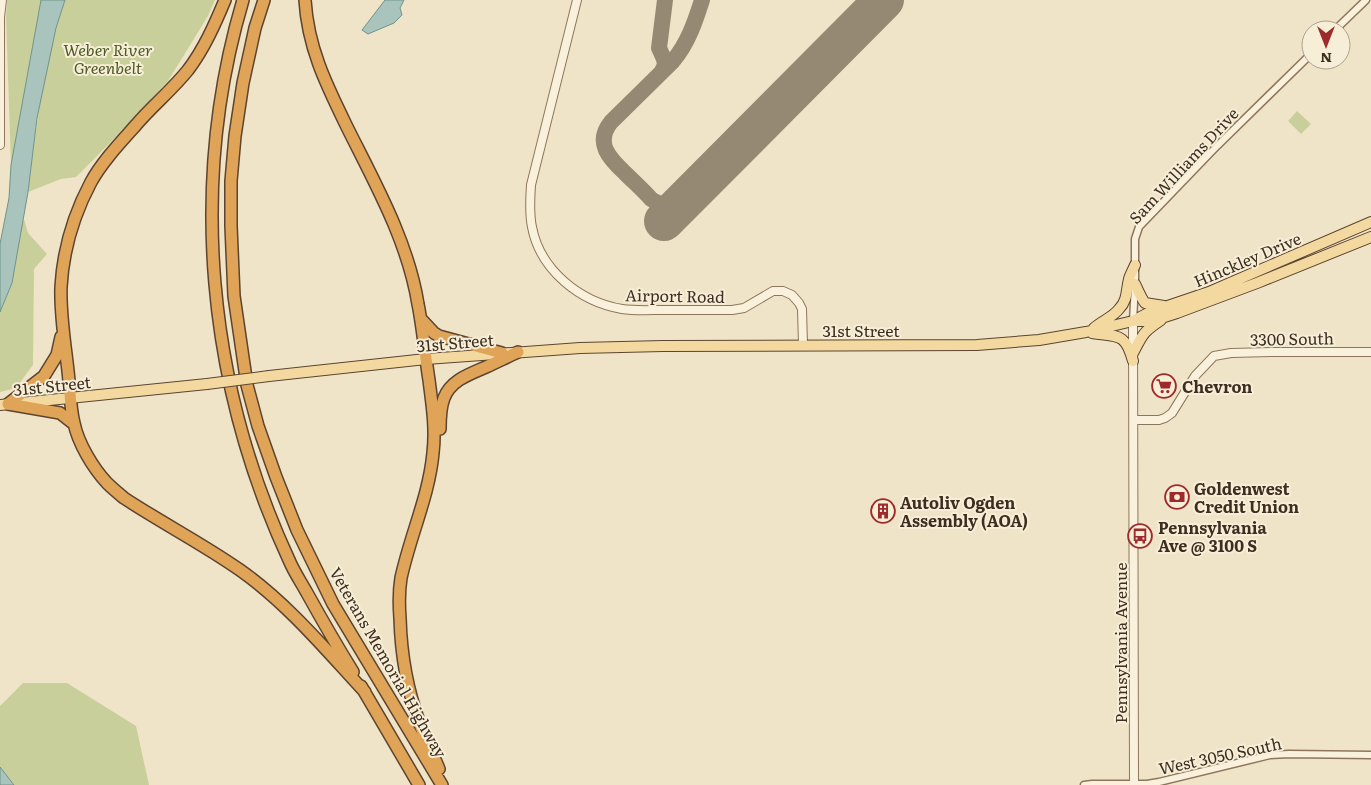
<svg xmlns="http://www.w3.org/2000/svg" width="1371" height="785" font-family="Literata,serif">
  <rect width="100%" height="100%" fill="#f0e4c8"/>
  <!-- green -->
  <path fill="#c9cf9b" d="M 7,0 L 41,0 L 11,165 L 6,17 Z
    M 65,0 L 215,0 L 208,16 L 168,81 L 108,145 L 76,177 L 61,179 L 28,192 C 36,127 44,62 65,0 Z
    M 1297,111 L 1311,124 L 1301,134 L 1288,121 Z
    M 24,219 L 28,233 L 47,254 L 34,269 L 33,365 L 16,388 L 0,392 L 0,312 L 12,283 L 21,226 Z
    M 23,683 L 67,683 L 136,726 L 149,785 L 14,785 L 0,767 L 0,706 Z"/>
  <!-- water -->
  <path fill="#a9c4bc" stroke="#6f938a" d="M 41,0 L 65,0 L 56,28 L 37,118 L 28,192 L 12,283 L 0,312 L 0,244 L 9,198 L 11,165 Z
    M 385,0 L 404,0 L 400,8 L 402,15 L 394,23 L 368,34 L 362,30 Z
    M 0,767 L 14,785 L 0,785 Z"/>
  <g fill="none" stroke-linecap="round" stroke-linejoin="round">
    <!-- taxiway -->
    <path stroke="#968974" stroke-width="16" d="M 661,73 L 665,65 L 664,59 L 659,48 L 665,0
      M 689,197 C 676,206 664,208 651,199 C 643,190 634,182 625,173 C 610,159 594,143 611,122 L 673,61 C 688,43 695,22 702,0"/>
    <!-- runway -->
    <path stroke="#968974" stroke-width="40" d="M 664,221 L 884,0"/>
    <!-- minor casing -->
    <g stroke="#8d765c" stroke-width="9">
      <path id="minor" d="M 1335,30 L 1366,0
        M 1133,321 L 1135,284 L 1135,239 L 1139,227 L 1217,146 L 1311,54
        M 1084,785 L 1092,784 L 1147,784 L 1159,782 L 1270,755 L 1289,754 L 1371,755"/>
    </g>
    <!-- tertiary casing -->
    <g stroke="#8d765c" stroke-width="10">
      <path id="tertiary" d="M 577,0 L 531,185 C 530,199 529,213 532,227 C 540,270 580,302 622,309 C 635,311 650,310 663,310 C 686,310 709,310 732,310 L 744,308 L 773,291 L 783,291 L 792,295 L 799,303 L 802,309 L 803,345
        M 0,145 L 0,17 L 2,0
        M 1133,321 L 1134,785
        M 1134,420 L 1159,420 L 1165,418 L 1172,413 L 1195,376 L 1214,356 L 1231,353 L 1271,352 L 1371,352"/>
    </g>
    <!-- primary casing -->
    <g stroke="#5b4430" stroke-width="12">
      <path id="primary" d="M 1135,284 C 1138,290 1141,298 1145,303 L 1164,306
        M 1137,321 L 1152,321 L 1177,313 L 1257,283 L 1371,237
        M 1094,328 C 1102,321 1113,317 1119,309 C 1128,300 1126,290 1129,279 C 1130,275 1133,270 1135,265
        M 1092,333 C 1118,337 1125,332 1133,361
        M 1133,353 C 1143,334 1143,332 1161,320
        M 269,376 L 426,359 L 580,348 L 663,346 L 977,345 L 1039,340 L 1086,332 L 1133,321 L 1150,312 L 1209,292 L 1371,222
        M 0,405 L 207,384"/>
    </g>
    <!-- motorway casing -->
    <g stroke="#5b4430" stroke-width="14">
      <path id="motorway" d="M 225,0 C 215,24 204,49 188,70 C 172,90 152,106 136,125 C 120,143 102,162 91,182 C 74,214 63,251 61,287 C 60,315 65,343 68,371 C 70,387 70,408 74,423 C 78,443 93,468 107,483 C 112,488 118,493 124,498 C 162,523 203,544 240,570 C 288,604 326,650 365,692
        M 243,0 C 188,186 208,385 289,560 C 294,572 301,582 307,593 C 322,620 337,646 353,672
        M 264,0 L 255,28 L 243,83 L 235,136 L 231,181 L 231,226 L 234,296 L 247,385 L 258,426 L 276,477 L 297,530 L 333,604 L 442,785
        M 305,0 C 308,49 327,86 348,129 C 376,185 408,242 418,304 C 423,329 425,355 429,380 C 432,404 436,428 433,453 C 429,496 410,536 401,578 C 399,590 399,605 400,618 C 401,654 407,690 420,724 C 425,740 433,754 439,769
        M 421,319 L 434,333 L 439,336 L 502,353
        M 8,404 L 44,376 L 57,355 L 61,337
        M 8,404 L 60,413 L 74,424
        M 440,429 C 440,419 440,408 444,398 C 451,380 470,374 486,367 C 497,362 507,357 518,352
        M 361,686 L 419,785"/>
    </g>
    <!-- minor -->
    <use href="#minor" stroke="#faf1dc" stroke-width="6"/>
    <!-- tertiary -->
    <use href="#tertiary" stroke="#faf1dc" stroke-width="8"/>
    <!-- primary -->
    <use href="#primary" stroke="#f3d9a0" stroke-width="10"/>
    <!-- motorway -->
    <use href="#motorway" stroke="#e0a458" stroke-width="11"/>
    <!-- primary-bridge casing -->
    <g stroke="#5b4430" stroke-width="12" stroke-linecap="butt">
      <path id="primary-bridge" d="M 207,384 L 269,376"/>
    </g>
    <!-- primary-bridge -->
    <use href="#primary-bridge" stroke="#f3d9a0" stroke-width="10"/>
  </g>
  <!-- icons -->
  <defs>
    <g id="supermarket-ring" transform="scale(1.25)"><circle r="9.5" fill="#f7eed8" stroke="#9e2a2b" stroke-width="1.5"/><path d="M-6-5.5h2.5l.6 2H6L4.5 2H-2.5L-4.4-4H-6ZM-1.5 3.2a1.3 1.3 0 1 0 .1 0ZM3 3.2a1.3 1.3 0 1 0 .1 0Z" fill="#9e2a2b"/></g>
    <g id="bank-ring" transform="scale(1.25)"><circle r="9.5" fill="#f7eed8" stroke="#9e2a2b" stroke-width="1.5"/><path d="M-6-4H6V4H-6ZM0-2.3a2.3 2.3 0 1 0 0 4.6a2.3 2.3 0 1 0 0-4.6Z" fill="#9e2a2b"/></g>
    <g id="building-ring" transform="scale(1.25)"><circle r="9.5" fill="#f7eed8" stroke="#9e2a2b" stroke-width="1.5"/><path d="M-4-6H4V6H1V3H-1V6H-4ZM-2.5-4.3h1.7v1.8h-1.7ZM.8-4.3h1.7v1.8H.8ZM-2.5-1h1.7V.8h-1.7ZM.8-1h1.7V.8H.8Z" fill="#9e2a2b"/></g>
    <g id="bus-ring" transform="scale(1.25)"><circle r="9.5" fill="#f7eed8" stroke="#9e2a2b" stroke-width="1.5"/><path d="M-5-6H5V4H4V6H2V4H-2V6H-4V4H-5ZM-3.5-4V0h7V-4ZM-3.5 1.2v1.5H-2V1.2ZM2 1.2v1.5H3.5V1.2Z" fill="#9e2a2b"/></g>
  </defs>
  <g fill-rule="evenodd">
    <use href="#supermarket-ring" x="1164" y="386"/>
    <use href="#bank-ring" x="1177" y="497"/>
    <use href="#building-ring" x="883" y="511"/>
    <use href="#bus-ring" x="1140" y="536"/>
  </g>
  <g text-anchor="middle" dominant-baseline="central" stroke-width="4" stroke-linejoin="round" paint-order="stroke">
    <!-- park labels -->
    <g font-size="16" font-style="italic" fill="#4d5a26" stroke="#f7eed8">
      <text x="108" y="49">Weber River<tspan x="108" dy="18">Greenbelt</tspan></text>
    </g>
    <!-- street labels -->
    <g font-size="16" fill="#3d2e20" stroke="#f7eed8">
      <text transform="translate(1183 165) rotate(-47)">Sam Williams Drive</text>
      <text transform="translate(1247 259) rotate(-23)">Hinckley Drive</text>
      <text transform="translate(675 295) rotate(1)">Airport Road</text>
      <text x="861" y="330">31st Street</text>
      <text transform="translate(1292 338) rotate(-1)">3300 South</text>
      <text transform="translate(455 342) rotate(-5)">31st Street</text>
      <text transform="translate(52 385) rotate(-6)">31st Street</text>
      <text transform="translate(1120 643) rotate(-90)">Pennsylvania Avenue</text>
      <text transform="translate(389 662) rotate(60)">Veterans Memorial Highway</text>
      <text transform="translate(1220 755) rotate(-12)">West 3050 South</text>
    </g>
    <!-- poi labels -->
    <g font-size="16" font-weight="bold" fill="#3d2e20" stroke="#f7eed8" text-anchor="start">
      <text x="1182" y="386">Chevron</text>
      <text x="1194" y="488">Goldenwest<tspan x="1194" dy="18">Credit Union</tspan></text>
      <text x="900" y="502">Autoliv Ogden<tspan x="900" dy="18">Assembly (AOA)</tspan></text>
      <text x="1158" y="527">Pennsylvania<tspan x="1158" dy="18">Ave @ 3100 S</tspan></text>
    </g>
  </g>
  <!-- north arrow -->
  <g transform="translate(1326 45) rotate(180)"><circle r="24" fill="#f7eed8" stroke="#ada18e"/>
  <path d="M0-4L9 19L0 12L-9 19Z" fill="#9e2a2b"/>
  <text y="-8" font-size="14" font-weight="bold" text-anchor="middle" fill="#3d2e20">N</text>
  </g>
</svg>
